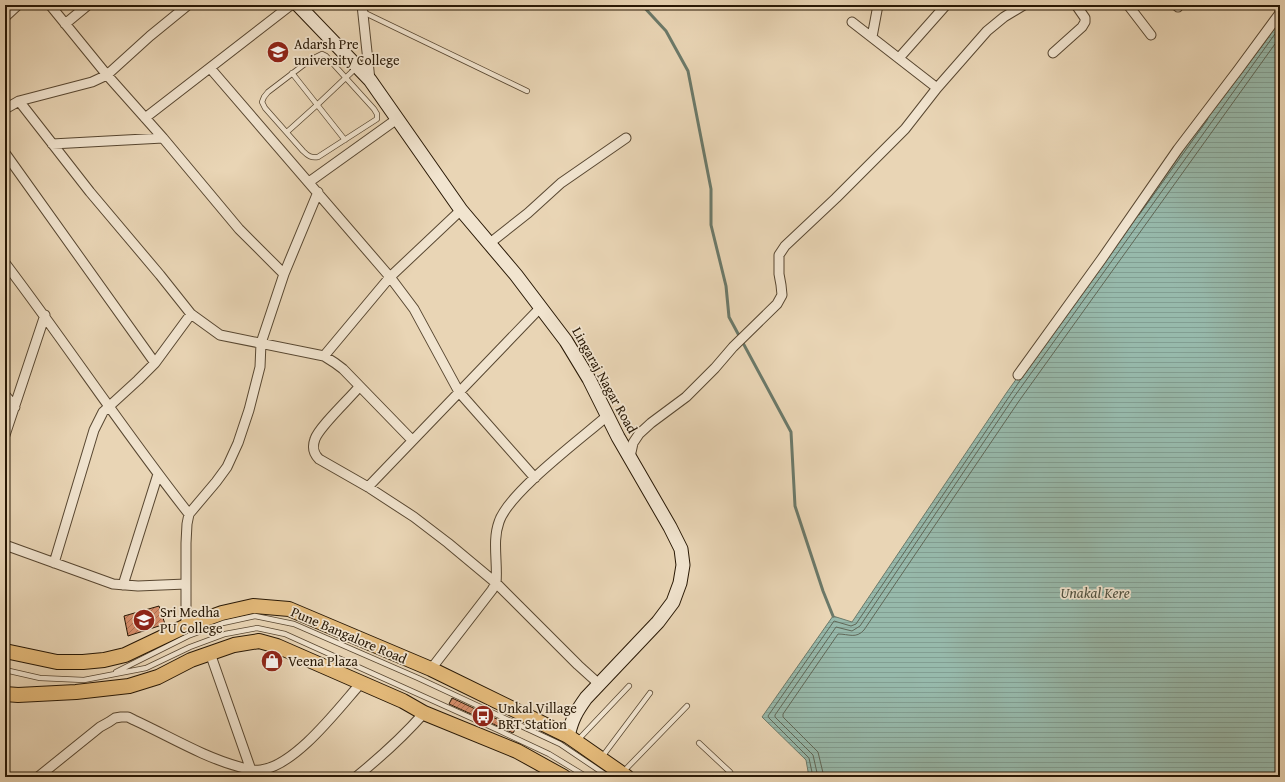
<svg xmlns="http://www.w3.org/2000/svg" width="1285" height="782" font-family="'Gentium Book Plus',serif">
  <defs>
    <pattern id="water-rules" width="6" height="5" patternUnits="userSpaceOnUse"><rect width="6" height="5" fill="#97b9ab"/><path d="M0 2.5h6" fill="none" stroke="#829e92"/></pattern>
    <pattern id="building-hatch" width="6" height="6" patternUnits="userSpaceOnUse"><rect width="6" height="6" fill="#d68d6a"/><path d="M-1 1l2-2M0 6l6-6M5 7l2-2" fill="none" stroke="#ae7255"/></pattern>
  </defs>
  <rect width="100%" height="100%" fill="#e9d5b5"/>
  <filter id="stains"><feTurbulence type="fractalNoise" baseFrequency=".005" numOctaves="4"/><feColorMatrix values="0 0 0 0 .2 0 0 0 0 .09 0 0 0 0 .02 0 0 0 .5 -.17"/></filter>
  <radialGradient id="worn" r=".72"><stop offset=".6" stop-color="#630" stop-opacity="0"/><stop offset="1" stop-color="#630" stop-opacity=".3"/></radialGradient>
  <!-- water -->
  <path fill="url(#water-rules)" stroke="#6b7969" d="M 1280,12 L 1280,777 L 809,777 L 806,760 L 762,717 L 833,616 L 852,622 L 1007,392 Z"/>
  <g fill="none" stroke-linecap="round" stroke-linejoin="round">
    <!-- shore -->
    <path stroke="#606858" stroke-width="1" d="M 1139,215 L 1208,119
      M 813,777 L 809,758 L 769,718 L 768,716 L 834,621 L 851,626 L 856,624 L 1021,379
      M 818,777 L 813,755 L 775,717 L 775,715 L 836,627 L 852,631 L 860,626 L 1014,397 L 1280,27
      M 824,777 L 818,752 L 783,717 L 783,714 L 838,634 C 849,634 856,639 864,630 L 1019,401 L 1280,37"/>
    <!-- stream -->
    <path stroke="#6b7969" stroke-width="3" d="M 642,5 L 666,31 L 688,71 L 711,189 L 711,225 L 726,286 L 729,317 L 791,432 L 795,506 L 823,591 L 833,616"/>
  </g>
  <!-- building -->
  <path fill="url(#building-hatch)" stroke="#281805" d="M 159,606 L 165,624 L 128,636 L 124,616 Z
    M 452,698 L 516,728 L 513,733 L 449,704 Z"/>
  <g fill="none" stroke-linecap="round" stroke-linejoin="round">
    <!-- lane casing -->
    <g stroke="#584731" stroke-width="6">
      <path id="lane" d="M 363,12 L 527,91
        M 322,54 L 326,56 L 374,109 L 377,114 L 377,119 L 318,157 C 311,158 308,156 303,151 L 265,108 L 262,102 L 264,97 L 268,92 L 310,60 Z
        M 292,73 L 345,140
        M 287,132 L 317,105 L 356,68
        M 5,670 L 40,678 L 84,680 L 146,668 L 190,647 L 225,634 L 257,628 L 285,634 L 498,730 L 549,754 L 587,777
        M 116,672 L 188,636 L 223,623 L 255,616 L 294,624 L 418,678 L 560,744 L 609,777
        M 578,740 L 629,686
        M 699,743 L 730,772 L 733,777
        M 602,757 L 650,693
        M 623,772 L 687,706"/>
    </g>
    <!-- street casing -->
    <g stroke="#584731" stroke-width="11">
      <path id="street" d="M 50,5 L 107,75 L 163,138 L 239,229 L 284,274
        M 362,5 L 370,80
        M 1128,5 L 1151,35
        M 1176,5 L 1178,7
        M 5,17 L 18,5
        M 852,22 L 937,88
        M 65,24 L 88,5
        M 872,37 L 878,5
        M 1053,53 L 1082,27 L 1085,22 L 1085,18 L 1076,5
        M 899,58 L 946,5
        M 210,68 L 390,277 L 414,309 L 459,392 L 535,478
        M 19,101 L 90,192 L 160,275 L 191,314 L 220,335 L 324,356 L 335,363 L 343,369 L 412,440
        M 5,109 L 19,101 L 92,82 L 107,75 L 150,36 L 188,5
        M 145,118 L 291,5
        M 52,144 L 163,138
        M 5,153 L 155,363
        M 309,182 L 397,119
        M 490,243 L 528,213 L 561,183 L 626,138
        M 5,263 C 68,346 125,433 189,514
        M 324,356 L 390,277 L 461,210
        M 1018,375 L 1101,260 L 1178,149 L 1238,70 L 1280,13
        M 359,387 C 350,398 319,427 315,439 C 312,447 313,453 319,459 L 368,487 L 414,517 L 448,543 L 496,583 L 578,665 L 599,684
        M 5,395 L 15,407
        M 5,435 L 45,315
        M 630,457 L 633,443 L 639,434 L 651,423 L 686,397 L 715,368 L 733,347 L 777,304 L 782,295 L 781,285 L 779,274 L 779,255 L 785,246 L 836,198 L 905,129 L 937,88 L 987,31 L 1004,17 L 1024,5
        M 368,487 L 541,307
        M 5,545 L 113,584 L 138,586 L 186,584
        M 54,563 L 94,430 L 103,412 L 138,380 L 155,363 L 191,314
        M 123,585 L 158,474
        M 186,626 L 186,543 L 187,524 L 189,514 L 216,482 L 227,467 L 238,443 L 249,410 L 260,367 L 261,343 L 284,274 L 318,192
        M 210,653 L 251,770
        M 431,669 L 492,590 L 496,583 C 498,563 492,541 499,522 C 508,493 582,438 607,416
        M 38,777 L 100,727 L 109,722 L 115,718 L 121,717 L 128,717 L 134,720 C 169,736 203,757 240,767 C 247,769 254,771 261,770 C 296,765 338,709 361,683
        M 356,777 C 382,756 402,738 424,713"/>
    </g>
    <!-- secondary casing -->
    <g stroke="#281805" stroke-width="15">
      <path id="secondary" d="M 298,5 L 370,80 L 461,210 L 516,275 L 566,341 L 589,379 L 618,437 L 670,527 L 681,549 L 683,565 L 680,583 L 673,602 L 658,622 L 586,698 C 576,712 572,719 568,736"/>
    </g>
    <!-- primary casing -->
    <g stroke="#281805" stroke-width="16">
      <path id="primary" d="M 5,651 L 57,662 L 83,662 L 104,660 L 125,655 L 186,626 L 222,613 L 253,606 L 289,609 L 431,669 L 568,736 L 627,777
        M 5,694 L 18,695 L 76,692 L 129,686 L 158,677 L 191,660 L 234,645 L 259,641 L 277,646 L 403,701 L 424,713 L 517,751 L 564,777"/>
    </g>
    <!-- lane -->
    <use href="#lane" stroke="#f1e4cf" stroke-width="4.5"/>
    <!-- street -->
    <use href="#street" stroke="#f1e4cf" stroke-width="9"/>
    <!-- secondary -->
    <use href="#secondary" stroke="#f1e4cf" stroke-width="13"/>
    <!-- primary -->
    <use href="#primary" stroke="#e4ba7a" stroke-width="14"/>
  </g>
  <!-- icons -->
  <defs>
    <g id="school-disc" transform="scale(1.15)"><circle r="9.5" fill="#8f2418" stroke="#f1e4cf"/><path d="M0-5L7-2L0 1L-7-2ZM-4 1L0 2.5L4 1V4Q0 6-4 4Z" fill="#fff"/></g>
    <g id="university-disc" transform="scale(1.15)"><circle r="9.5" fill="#8f2418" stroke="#f1e4cf"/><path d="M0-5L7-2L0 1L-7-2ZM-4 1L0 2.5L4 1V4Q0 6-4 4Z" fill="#fff"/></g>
    <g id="shop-disc" transform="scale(1.15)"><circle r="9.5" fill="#8f2418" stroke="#f1e4cf"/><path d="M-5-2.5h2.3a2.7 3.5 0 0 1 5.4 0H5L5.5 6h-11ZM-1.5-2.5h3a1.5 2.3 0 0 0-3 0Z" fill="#fff"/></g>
    <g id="bus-disc" transform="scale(1.15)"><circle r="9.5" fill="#8f2418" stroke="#f1e4cf"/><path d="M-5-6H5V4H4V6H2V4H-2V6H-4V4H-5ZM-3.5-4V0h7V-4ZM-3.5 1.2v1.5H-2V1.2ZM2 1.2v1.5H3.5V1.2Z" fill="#fff"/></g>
  </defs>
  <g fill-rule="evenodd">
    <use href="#school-disc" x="278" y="52"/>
    <use href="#university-disc" x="144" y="620"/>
    <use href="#shop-disc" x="272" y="661"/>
    <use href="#bus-disc" x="483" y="716"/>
  </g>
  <g text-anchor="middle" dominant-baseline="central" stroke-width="3.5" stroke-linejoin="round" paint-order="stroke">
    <!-- poi labels -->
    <g font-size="14" fill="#281805" stroke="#f1e4cf" text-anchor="start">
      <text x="294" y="44">Adarsh Pre<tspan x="294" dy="16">university College</tspan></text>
      <text x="160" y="612">Sri Medha<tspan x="160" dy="16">PU College</tspan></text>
      <text x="288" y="661">Veena Plaza</text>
      <text x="498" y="708">Unkal Village<tspan x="498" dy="16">BRT Station</tspan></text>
    </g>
    <!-- street labels -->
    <g font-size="14" fill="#281805" stroke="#f1e4cf">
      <text transform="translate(605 380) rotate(61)">Lingaraj Nagar Road</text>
      <text transform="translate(349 635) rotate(23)">Pune Bangalore Road</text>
    </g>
    <!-- water labels -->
    <g font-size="15" font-style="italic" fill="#4f503f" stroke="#f1e4cf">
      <text x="1095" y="592">Unakal Kere</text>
    </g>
  </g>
  <!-- margin -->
  <rect width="1285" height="782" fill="none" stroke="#e9d5b5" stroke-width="20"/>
  <rect x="6" y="6" width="1273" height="770" fill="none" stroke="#281805" stroke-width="2"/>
  <rect x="10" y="10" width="1265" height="762" fill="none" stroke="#281805"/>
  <rect width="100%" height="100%" filter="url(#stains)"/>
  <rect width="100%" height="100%" fill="url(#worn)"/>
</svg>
